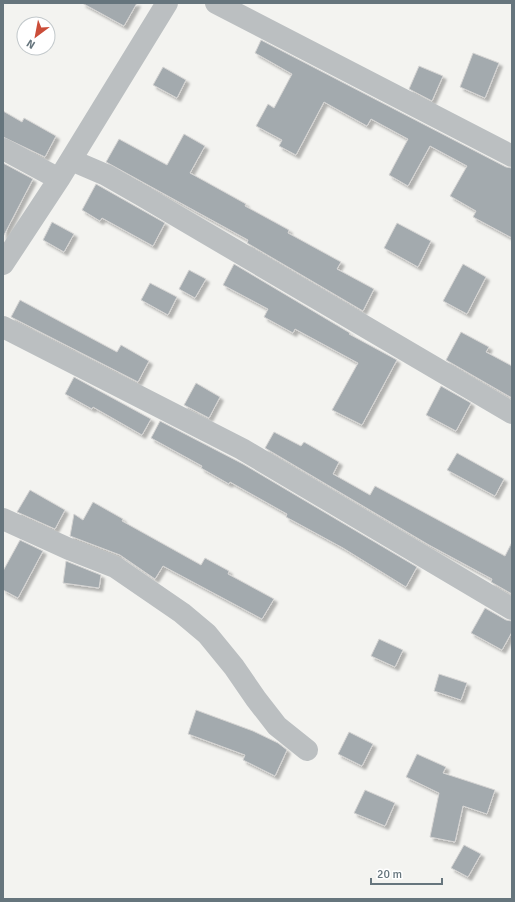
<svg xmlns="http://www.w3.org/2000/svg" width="515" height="902" font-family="Signika,sans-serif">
  <defs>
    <filter id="shadow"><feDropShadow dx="3.5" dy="3.5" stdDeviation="1" flood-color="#0004"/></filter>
  </defs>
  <rect width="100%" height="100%" fill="#f3f3f0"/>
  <!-- building -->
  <path fill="#a3aaae" stroke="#d5d4d3" filter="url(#shadow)" d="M 82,3 L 137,3 L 124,26 Z
    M 261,40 L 506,167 L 512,168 L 512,238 L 473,217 L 476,211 L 450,196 L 467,166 L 430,146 L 408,186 L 389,175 L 408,139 L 371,119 L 367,126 L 324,102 L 296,155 L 279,146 L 282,140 L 256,126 L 268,104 L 274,108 L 292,74 L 255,53 Z
    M 473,53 L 499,63 L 485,98 L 460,87 Z
    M 419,66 L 443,76 L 432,101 L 409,89 Z
    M 163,67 L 186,80 L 177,98 L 153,85 Z
    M 3,111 L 22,122 L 24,118 L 56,136 L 45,157 L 3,137 Z
    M 184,134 L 205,146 L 190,173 L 246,204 L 245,206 L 289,230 L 288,233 L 341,262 L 337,269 L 374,289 L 363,311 L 247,243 L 248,240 L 106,162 L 119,139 L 167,165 Z
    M 3,163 L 33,179 L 3,237 Z
    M 96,184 L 165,223 L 153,246 L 102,218 L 100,221 L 82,210 Z
    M 52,222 L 74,234 L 64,252 L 43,240 Z
    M 397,223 L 431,241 L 418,267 L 384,248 Z
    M 234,264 L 350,333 L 349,334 L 397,360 L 362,425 L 332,410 L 358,363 L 295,329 L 293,333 L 264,317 L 268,309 L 223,285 Z
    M 463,264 L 486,277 L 467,314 L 443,301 Z
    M 189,270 L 206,279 L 195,298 L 179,289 Z
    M 150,283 L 177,297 L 168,315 L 141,300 Z
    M 20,300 L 117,352 L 121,345 L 149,361 L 138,382 L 11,317 Z
    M 461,332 L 489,347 L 486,352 L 512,366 L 512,398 L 446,360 Z
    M 74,377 L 151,419 L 142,435 L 93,407 L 92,409 L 65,394 Z
    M 196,383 L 220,397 L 209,418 L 184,405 Z
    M 441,386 L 471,403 L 456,431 L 426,415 Z
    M 160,421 L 243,464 L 417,567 L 406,587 L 343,548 L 286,517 L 287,514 L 230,482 L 229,484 L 201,468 L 202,466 L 151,438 Z
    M 274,432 L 301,446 L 304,442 L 339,462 L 333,474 L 370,495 L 375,486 L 505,556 L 512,542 L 512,594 L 491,582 L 492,579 L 429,545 L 265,448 Z
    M 457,453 L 504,479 L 495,496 L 447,470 Z
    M 30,490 L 65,510 L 55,529 L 17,512 Z
    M 93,502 L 123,519 L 122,521 L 201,565 L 205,558 L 229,571 L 228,574 L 274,599 L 262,619 L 163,566 L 155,579 L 120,555 L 70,536 L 74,514 L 83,520 Z
    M 20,540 L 43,551 L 18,598 L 3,590 L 3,571 Z
    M 66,561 L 101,575 L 99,588 L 63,583 Z
    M 485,608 L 506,620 L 512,621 L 512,632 L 502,650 L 471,633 Z
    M 379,639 L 403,650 L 395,667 L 371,656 Z
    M 439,674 L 467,683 L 461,700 L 434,691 Z
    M 196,710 L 253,731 L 278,743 L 287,750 L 275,776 L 243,760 L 245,755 L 188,734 Z
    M 349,732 L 373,744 L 362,766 L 338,754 Z
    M 417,754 L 446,767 L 443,773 L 495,790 L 487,814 L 463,806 L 455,842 L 430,837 L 439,793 L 406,777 Z
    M 365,790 L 395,803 L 385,826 L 354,813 Z
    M 464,845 L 481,854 L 468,877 L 451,868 Z"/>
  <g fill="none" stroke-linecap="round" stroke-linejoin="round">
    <!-- minor -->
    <path stroke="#bbbfc1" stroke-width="22" d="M 216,3 L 512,156
      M 3,149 L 59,179
      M 71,160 L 106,175 L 141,195 L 512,413
      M 3,264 L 59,179 L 167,3
      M 3,327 L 242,449 L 512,609
      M 3,519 L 69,549 L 115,567 L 182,613 L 207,634 L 234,667 L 256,699 L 277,726 L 307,750"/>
  </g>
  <!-- border -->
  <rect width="515" height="902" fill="none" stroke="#66757d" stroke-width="8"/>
  <!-- north arrow -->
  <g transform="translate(36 36) rotate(212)"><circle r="19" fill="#ffffff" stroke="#c2c8cb"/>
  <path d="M0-3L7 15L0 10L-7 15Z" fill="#cb4d39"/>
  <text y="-6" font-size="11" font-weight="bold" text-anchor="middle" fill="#66757d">N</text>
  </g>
  <!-- scale -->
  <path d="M371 878v6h71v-6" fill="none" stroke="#66757d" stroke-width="2"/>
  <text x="377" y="878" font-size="12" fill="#66757d" stroke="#ffffff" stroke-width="3" paint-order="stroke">20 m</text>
</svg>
